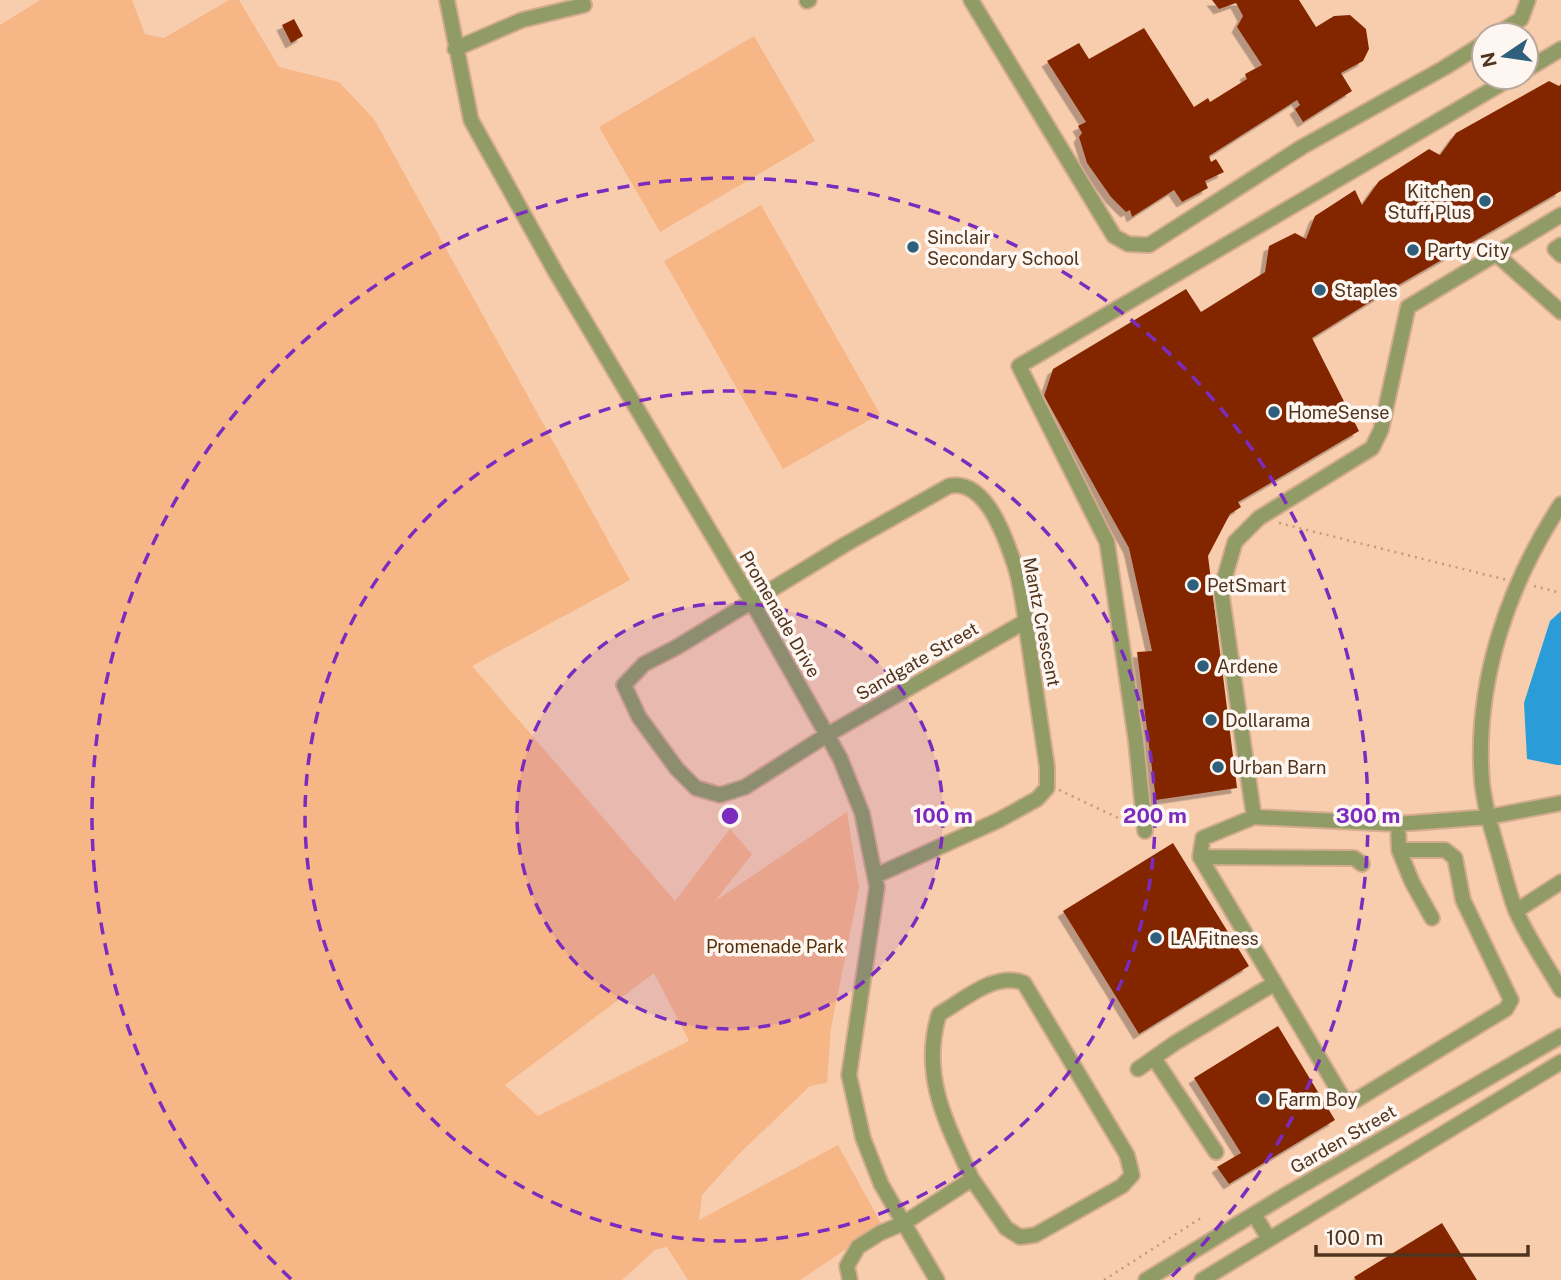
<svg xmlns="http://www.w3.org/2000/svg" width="1561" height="1280" font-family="'Public Sans',sans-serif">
  <defs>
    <filter id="shadow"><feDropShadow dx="-5.5" dy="5.5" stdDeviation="0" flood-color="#0004"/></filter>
  </defs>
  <rect width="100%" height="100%" fill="#f8cdae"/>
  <!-- green -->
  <path fill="#f7b686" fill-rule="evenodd" d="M 40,0 L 132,0 L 145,34 L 164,38 L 229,0 L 239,0 L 279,67 L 339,82 L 374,119 L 630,580 L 472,666 L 675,901 L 730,829 L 752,854 L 715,901 L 847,812 L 859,888 L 831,1028 L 827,1083 L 810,1086 L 738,1155 L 702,1195 L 699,1220 L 838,1145 L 882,1225 L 800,1280 L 688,1280 L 667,1247 L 655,1250 L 622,1280 L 0,1280 L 0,25 ZM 654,973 L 689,1041 L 538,1116 L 505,1085 Z
    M 754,36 L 815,141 L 660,232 L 599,127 Z
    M 761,205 L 880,414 L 783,469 L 664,261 Z"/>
  <!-- water -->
  <path fill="#2a9cd7" d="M 1561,611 L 1561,765 L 1557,765 L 1527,759 L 1524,703 L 1550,621 Z"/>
  <!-- building -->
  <path fill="#832806" filter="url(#shadow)" d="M 1212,0 L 1299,0 L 1316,27 L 1334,16 L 1350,15 L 1366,29 L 1369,49 L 1363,61 L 1341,73 L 1352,91 L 1303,122 L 1295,109 L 1300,105 L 1297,100 L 1209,156 L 1211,162 L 1216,159 L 1224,172 L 1205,181 L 1208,188 L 1182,202 L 1174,190 L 1132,217 L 1130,210 L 1126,212 L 1111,197 L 1087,163 L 1079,137 L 1082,133 L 1078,126 L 1086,122 L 1047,61 L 1079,43 L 1089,59 L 1144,28 L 1194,107 L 1208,98 L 1210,102 L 1247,79 L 1245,74 L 1262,65 L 1237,27 L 1243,16 L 1236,3 L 1219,9 Z
    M 294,19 L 303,36 L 291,43 L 282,25 Z
    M 1549,81 L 1559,86 L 1561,84 L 1561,191 L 1381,295 L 1312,338 L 1359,431 L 1238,502 L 1241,507 L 1230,514 L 1208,556 L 1237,788 L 1156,800 L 1137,652 L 1152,651 L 1129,548 L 1044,396 L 1053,369 L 1186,289 L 1201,312 L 1265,272 L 1269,246 L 1295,233 L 1306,239 L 1315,216 L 1355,190 L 1362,205 L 1379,181 L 1429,149 L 1440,155 L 1456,133 Z
    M 1173,843 L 1249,966 L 1139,1034 L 1063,911 Z
    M 1278,1026 L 1335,1120 L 1229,1184 L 1217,1167 L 1241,1153 L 1194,1078 Z
    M 1442,1223 L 1477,1280 L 1356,1280 L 1354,1277 Z"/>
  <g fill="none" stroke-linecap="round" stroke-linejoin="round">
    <!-- minor casing -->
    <g stroke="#d3ab8e" stroke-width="18">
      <path id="minor" d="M 447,0 L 471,120 L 555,271 L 752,602 L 840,758 L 862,813 L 877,887 L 849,1075 L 863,1138 L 881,1184 L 937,1280
        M 971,0 L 1114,236 L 1128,244 L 1149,245 L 1302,147 L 1444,68 L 1484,43
        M 807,1 L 809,0
        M 1496,35 L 1521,19 L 1528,0
        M 455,49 L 522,20 L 584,5
        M 1526,70 L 1561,49
        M 1561,215 L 1408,307 L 1381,430 L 1372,448 L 1259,518 L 1235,542 L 1221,590 L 1254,817 L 1398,824 L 1488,817 L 1561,803
        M 1561,245 L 1555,249 L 1561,255
        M 1496,254 L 1561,312
        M 1561,504 C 1508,585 1474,683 1482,782 C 1485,810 1494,837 1502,865 C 1506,880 1510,896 1516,911 C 1528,938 1546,964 1561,990
        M 1254,817 L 1203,838 L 1200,857 L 1344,1100 L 1356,1100 L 1506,1009 L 1511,1000 L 1463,900 L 1455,858 L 1445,850 L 1399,850
        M 1398,824 L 1399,850 L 1412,882 L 1432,918
        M 1145,831 L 1136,741 L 1107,542 L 1019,366 L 1513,77
        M 1200,857 L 1354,858 L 1362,864
        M 875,876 L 999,820 L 1037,799 L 1047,788 L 1047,767 C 1041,726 1035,686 1029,645 C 1025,619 1023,591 1015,566 C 1006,539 986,478 949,486 L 846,544 L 677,647 L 644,664 L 624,685 L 639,717 L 677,769 L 696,788 L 720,795 L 745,787 L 827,735 L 1026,621
        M 1516,911 L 1561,882
        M 1154,1058 L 1216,1152
        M 1138,1069 L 1175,1043 L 1275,983
        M 1254,1214 L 1269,1239
        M 850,1280 L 847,1266 L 858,1247 L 880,1233 L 904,1223 L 972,1179 L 1006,1228 L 1020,1237 L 1035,1235 L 1122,1186 L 1132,1175 L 1127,1155 L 1024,983 C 995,971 964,1000 939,1014 C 920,1076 947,1124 972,1179
        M 1146,1280 L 1287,1194 L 1561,1036
        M 1202,1280 L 1561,1062"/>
    </g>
    <!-- path -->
    <path stroke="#c09a7e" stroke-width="2.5" stroke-dasharray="2 5" stroke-linecap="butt" d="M 1279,523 L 1507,580
      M 1534,586 L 1561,593
      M 1059,790 L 1129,823
      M 1104,1280 L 1201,1218"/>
    <!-- minor -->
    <use href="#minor" stroke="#909b66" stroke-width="14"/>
  </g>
  <!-- distance rings -->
  <circle cx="730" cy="816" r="213" fill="#7b2cbf" fill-opacity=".12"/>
  <g fill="none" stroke="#7b2cbf" stroke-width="3.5" stroke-dasharray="12 9">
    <circle cx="730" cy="816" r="213"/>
    <circle cx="730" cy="816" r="425"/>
    <path d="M291 1279A638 638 0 1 1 1169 1279"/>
  </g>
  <!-- markers -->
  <g fill="#2e607d" stroke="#fdf6f1" stroke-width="2.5">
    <circle cx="1485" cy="201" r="7"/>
    <circle cx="913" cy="247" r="7"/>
    <circle cx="1413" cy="250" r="7"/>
    <circle cx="1320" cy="290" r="7"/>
    <circle cx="1274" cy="412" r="7"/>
    <circle cx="1193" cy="585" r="7"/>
    <circle cx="1203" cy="666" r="7"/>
    <circle cx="1211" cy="720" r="7"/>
    <circle cx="1218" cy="767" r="7"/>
    <circle cx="1156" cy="938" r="7"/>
    <circle cx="1264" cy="1099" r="7"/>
  </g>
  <g text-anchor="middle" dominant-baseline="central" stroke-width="7" stroke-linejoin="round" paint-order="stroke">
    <!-- poi labels -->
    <g font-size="18" fill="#50341e" stroke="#fdf6f1" text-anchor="start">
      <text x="1471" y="191" text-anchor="end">Kitchen<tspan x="1471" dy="21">Stuff Plus</tspan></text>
      <text x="927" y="237">Sinclair<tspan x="927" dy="21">Secondary School</tspan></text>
      <text x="1427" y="250">Party City</text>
      <text x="1334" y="290">Staples</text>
      <text x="1288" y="412">HomeSense</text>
      <text x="1207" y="585">PetSmart</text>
      <text x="1217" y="666">Ardene</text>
      <text x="1225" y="720">Dollarama</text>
      <text x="1232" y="767">Urban Barn</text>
      <text x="1170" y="938">LA Fitness</text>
      <text x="1278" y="1099">Farm Boy</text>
    </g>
    <!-- street labels -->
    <g font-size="18" fill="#50341e" stroke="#fdf6f1">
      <text transform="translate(780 614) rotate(60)">Promenade Drive</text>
      <text transform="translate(1042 622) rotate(79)">Mantz Crescent</text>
      <text transform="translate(917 661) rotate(-30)">Sandgate Street</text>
      <text transform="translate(1343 1139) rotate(-30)">Garden Street</text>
    </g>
    <!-- park labels -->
    <g font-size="18" fill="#582f08" stroke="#fdf6f1">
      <text x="775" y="946">Promenade Park</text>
    </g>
  </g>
  <circle cx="730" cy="816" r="10" fill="#7b2cbf" stroke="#fdf6f1" stroke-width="3.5"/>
  <g font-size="21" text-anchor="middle" font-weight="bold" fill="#7b2cbf" stroke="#fdf6f1" stroke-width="7" stroke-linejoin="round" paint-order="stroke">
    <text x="943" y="823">100 m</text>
    <text x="1155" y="823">200 m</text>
    <text x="1368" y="823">300 m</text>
  </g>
  <!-- north arrow -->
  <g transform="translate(1505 56) rotate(257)"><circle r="33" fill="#fdf6f1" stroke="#b8a89d" stroke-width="2"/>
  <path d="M0-5L12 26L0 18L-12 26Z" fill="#2e607d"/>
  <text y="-10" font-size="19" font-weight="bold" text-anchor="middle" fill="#50341e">N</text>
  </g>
  <!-- scale -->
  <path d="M1316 1245v10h212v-10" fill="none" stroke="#50341e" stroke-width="3.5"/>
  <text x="1326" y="1245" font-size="21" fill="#50341e" stroke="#fdf6f1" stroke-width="5" paint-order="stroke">100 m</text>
</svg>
